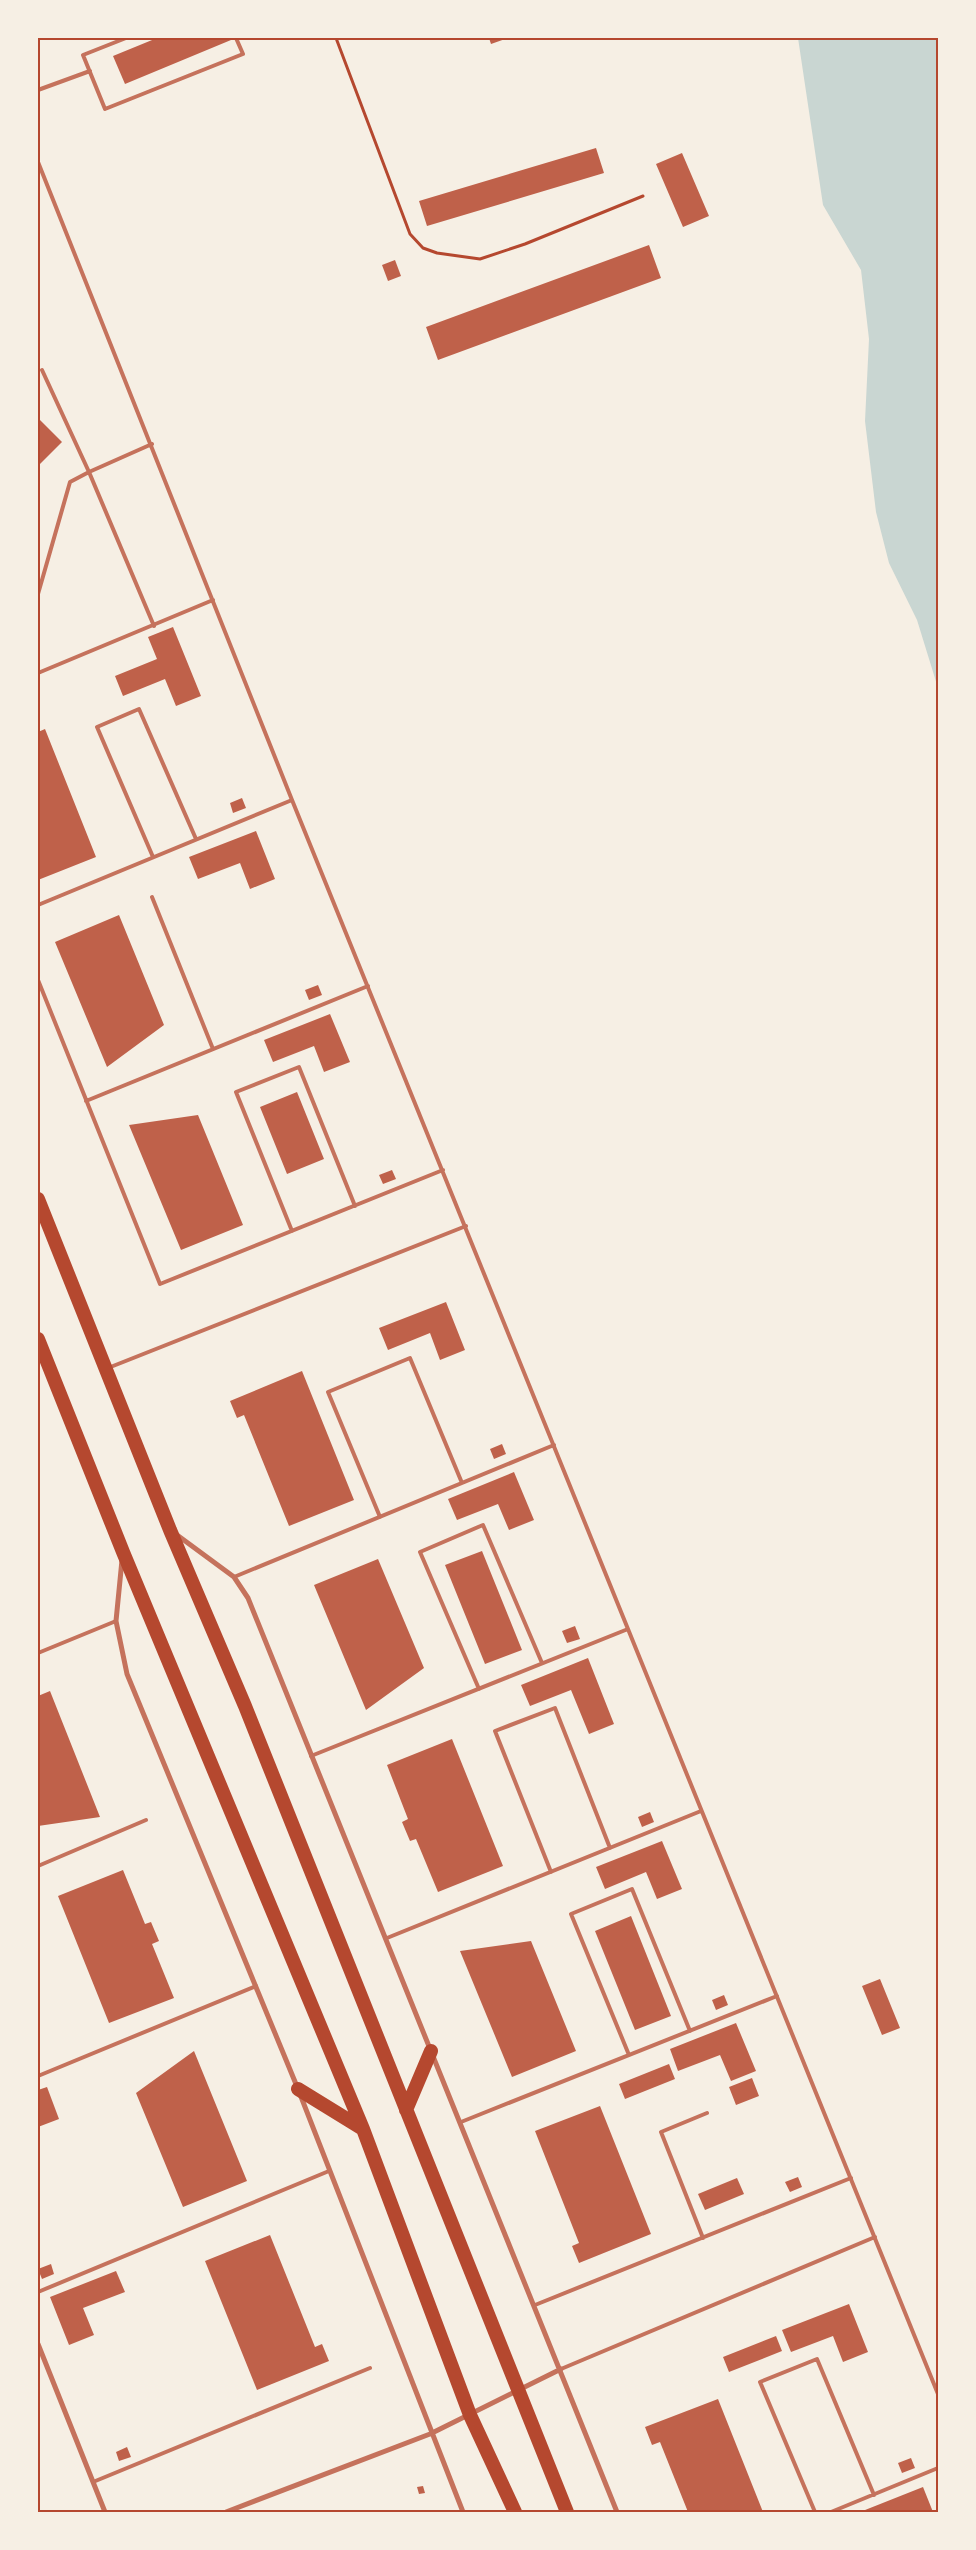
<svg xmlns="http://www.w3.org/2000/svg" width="976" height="2550" font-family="Signika,sans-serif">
  <rect width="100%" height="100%" fill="#f6efe4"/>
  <!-- water -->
  <path fill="#c9d6d2" d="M 798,38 L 938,38 L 938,688 L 917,620 L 889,563 L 876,512 L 865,421 L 869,339 L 861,270 L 823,205 Z"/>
  <!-- building -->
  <path fill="#bf614a" d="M 157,38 L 230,38 L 231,40 L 125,84 L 113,56 Z
    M 489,38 L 508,38 L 491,44 Z
    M 596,148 L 604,173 L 427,226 L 419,201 Z
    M 682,153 L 709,216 L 683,227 L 656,164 Z
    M 649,245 L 661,278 L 438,360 L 426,327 Z
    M 395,260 L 401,276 L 388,281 L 382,265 Z
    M 38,418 L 62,442 L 38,466 Z
    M 173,627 L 201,696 L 176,706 L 165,679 L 123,696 L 115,676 L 157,659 L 148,637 Z
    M 45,729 L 96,857 L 38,880 L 38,732 Z
    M 242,798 L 246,808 L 233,813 L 230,803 Z
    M 256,831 L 275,879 L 250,889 L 240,863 L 198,879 L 189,857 Z
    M 119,915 L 164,1025 L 107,1067 L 55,942 Z
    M 318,985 L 322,995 L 309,1000 L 305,990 Z
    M 330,1014 L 350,1062 L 324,1072 L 314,1046 L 273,1062 L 264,1040 Z
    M 297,1092 L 324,1159 L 287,1174 L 260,1107 Z
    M 198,1115 L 243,1225 L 181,1250 L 129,1125 Z
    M 392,1170 L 396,1179 L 383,1184 L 379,1175 Z
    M 446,1302 L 465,1350 L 440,1360 L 430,1333 L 388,1350 L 379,1328 Z
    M 302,1371 L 354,1500 L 289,1526 L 244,1415 L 237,1418 L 230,1401 Z
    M 502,1444 L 506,1454 L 494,1459 L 490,1449 Z
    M 514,1472 L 534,1520 L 509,1530 L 498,1504 L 457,1520 L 448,1499 Z
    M 482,1551 L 522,1650 L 485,1664 L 445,1565 Z
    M 378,1559 L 424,1668 L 366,1710 L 314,1585 Z
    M 575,1626 L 580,1639 L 567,1643 L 562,1631 Z
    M 588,1658 L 614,1724 L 589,1734 L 571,1690 L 530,1706 L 521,1685 Z
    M 50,1691 L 100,1817 L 38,1826 L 38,1696 Z
    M 452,1739 L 503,1866 L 438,1892 L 416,1839 L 410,1841 L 402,1822 L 408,1819 L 387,1765 Z
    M 650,1812 L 654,1822 L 642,1827 L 638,1817 Z
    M 662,1841 L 682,1889 L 657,1899 L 646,1872 L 605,1889 L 596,1867 Z
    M 123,1870 L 145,1924 L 151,1922 L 159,1941 L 152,1944 L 174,1998 L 109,2023 L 58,1896 Z
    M 631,1916 L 671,2016 L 635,2030 L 595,1931 Z
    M 531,1941 L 576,2051 L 512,2077 L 460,1951 Z
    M 880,1979 L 900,2028 L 882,2035 L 862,1986 Z
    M 724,1995 L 728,2005 L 716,2010 L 712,2000 Z
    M 736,2023 L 756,2071 L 731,2081 L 720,2055 L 678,2071 L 670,2049 Z
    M 194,2051 L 247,2181 L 183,2207 L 136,2093 Z
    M 669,2064 L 675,2079 L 625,2099 L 619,2084 Z
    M 752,2078 L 759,2096 L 736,2105 L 729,2087 Z
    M 47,2087 L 59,2119 L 38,2127 L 38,2090 Z
    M 600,2106 L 651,2234 L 579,2263 L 572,2246 L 579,2243 L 535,2131 Z
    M 798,2177 L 802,2187 L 790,2192 L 785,2182 Z
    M 737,2178 L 744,2194 L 705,2210 L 698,2194 Z
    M 270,2235 L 315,2347 L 322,2344 L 329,2361 L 257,2390 L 205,2261 Z
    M 51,2264 L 54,2274 L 42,2279 L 38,2269 Z
    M 116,2271 L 125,2292 L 83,2308 L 94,2335 L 69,2345 L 50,2297 Z
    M 849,2304 L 868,2352 L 843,2362 L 833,2336 L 791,2352 L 782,2330 Z
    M 776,2336 L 782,2351 L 729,2372 L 723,2357 Z
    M 718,2399 L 763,2512 L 688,2512 L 660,2442 L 652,2445 L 645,2427 Z
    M 127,2447 L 131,2457 L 119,2461 L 116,2452 Z
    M 911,2458 L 915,2468 L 902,2473 L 898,2463 Z
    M 423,2486 L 425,2493 L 419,2494 L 417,2487 Z
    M 923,2487 L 933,2512 L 860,2512 Z"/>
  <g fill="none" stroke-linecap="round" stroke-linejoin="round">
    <!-- path -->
    <path stroke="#b5482f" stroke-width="3" d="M 336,38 L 410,234 L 423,248 L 437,253 L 480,259 L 525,244 L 643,196"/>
    <!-- service -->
    <path stroke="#c5725c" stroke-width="4" d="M 126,38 L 83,55 L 105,109 L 243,54 L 236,38
      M 38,90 L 90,71
      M 38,162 L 292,800 L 938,2394
      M 42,370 L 89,472 L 154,626
      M 38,594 L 70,482 L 89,472 L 152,444
      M 38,673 L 213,600
      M 153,857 L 97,727 L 139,709 L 196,839
      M 152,897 L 213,1049
      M 38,905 L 292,800
      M 38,980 L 160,1284 L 443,1170
      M 86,1101 L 368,986
      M 292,1231 L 236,1092 L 299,1067 L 355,1206
      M 108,1368 L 466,1226
      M 380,1517 L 328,1392 L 410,1358 L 462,1483
      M 234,1577 L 554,1445
      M 38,1653 L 116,1621
      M 479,1689 L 420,1552 L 483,1525 L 542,1663
      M 311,1756 L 628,1629
      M 38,1866 L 146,1820
      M 551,1872 L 495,1731 L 555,1708 L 610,1848
      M 387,1938 L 701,1811
      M 629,2055 L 571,1914 L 632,1889 L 690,2031
      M 38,2076 L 256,1986
      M 461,2122 L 777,1996
      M 703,2238 L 661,2132 L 707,2113
      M 38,2292 L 329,2171
      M 535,2305 L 851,2178
      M 561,2369 L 875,2237
      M 93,2482 L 370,2368
      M 815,2512 L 760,2382 L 817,2359 L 874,2495
      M 831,2512 L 938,2468"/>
    <!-- minor -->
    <path stroke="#c5725c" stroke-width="5" d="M 177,1535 L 234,1577 L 248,1598 L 617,2512
      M 122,1560 L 116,1621 L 127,1674 L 298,2089 L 463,2512
      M 38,2344 L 105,2512
      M 226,2512 L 430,2434 L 561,2369"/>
    <!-- trunk -->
    <path stroke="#b5482f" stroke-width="14" d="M 38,1199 L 170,1530 L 245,1706 L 567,2512
      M 38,1339 L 123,1552 L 363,2129 L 470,2415 L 515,2512
      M 298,2089 L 363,2129
      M 406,2110 L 431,2051"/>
  </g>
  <!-- border -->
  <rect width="976" height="2550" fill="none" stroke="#f6efe4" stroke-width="78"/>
  <rect x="39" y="39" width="898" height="2472" fill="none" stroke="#b5482f" stroke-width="2"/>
</svg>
